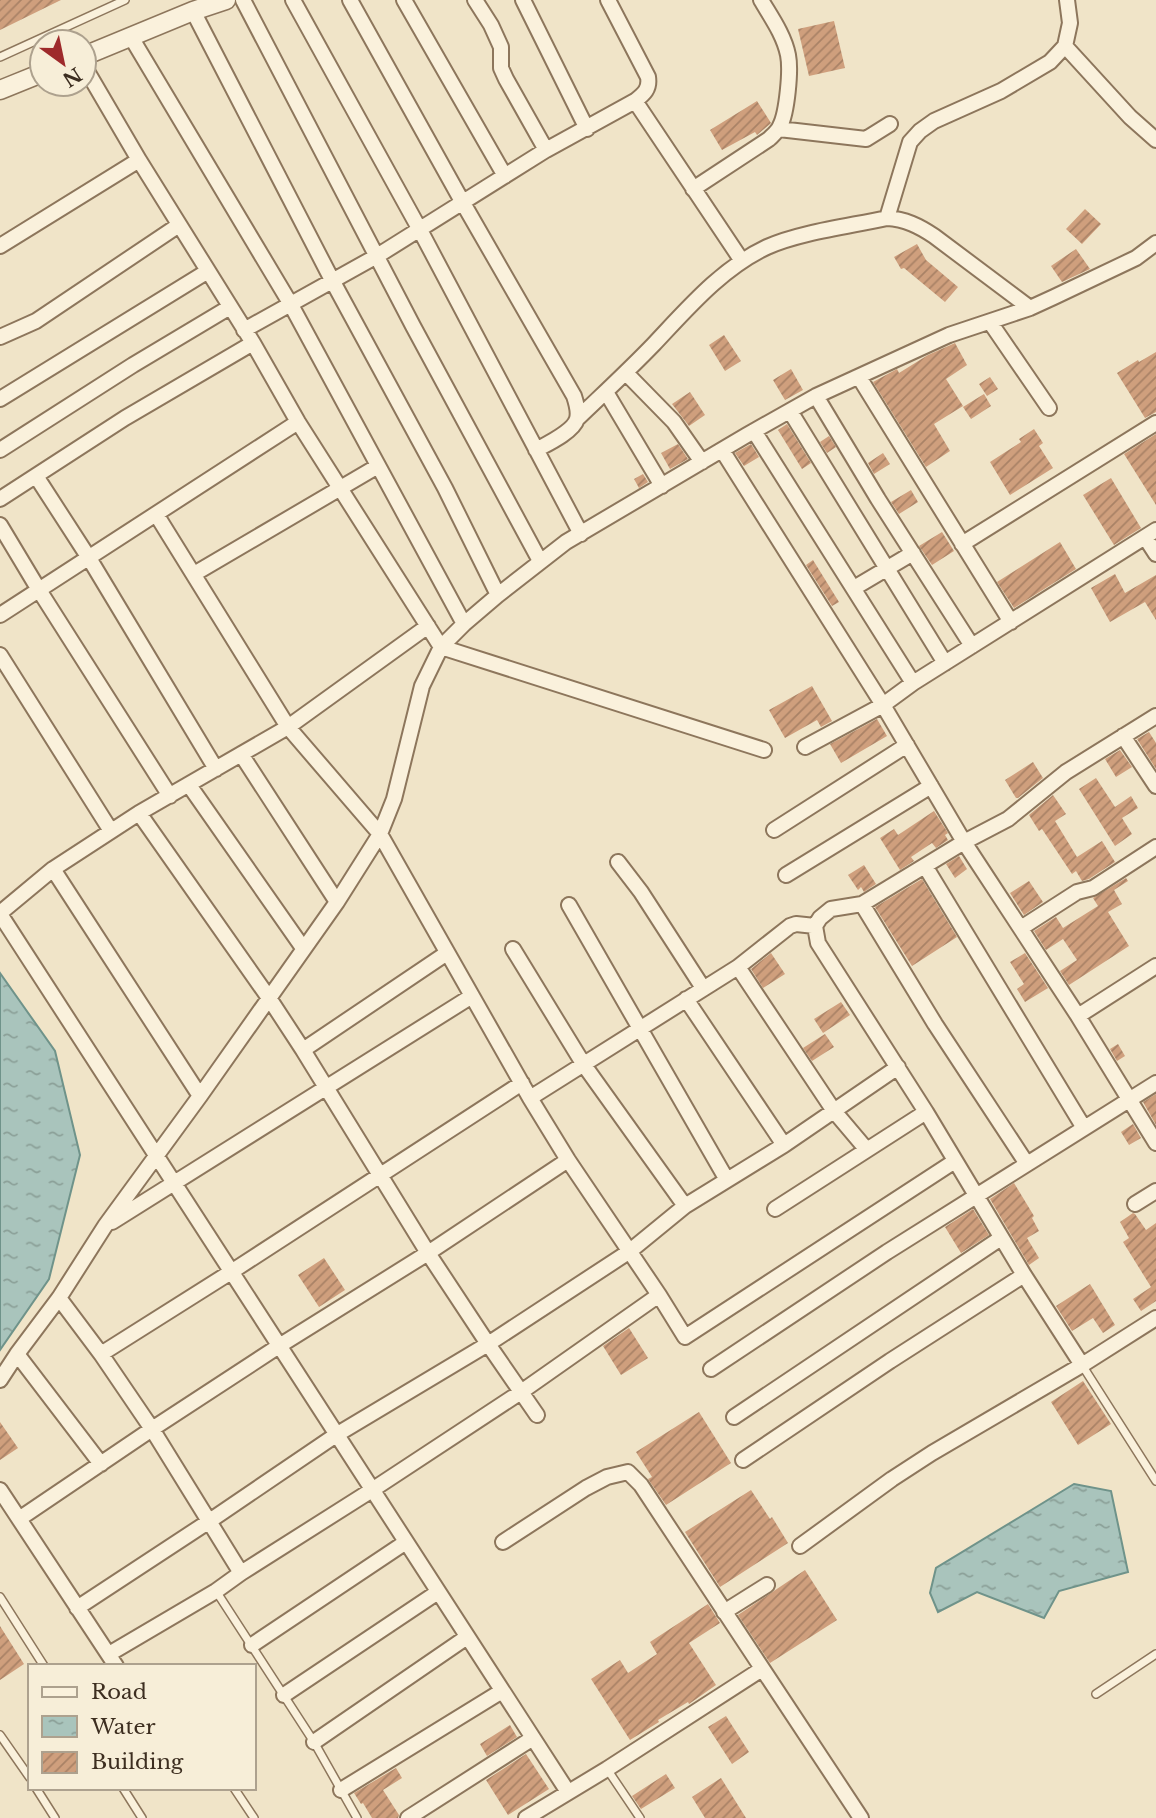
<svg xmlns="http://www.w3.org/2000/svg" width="1156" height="1818" font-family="'Libre Baskerville',serif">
  <defs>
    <pattern id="water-ripples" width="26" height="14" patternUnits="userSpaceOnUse" patternTransform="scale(1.75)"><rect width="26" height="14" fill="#a9c4bc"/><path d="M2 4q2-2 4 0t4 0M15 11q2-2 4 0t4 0" fill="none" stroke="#8ba098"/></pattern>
    <pattern id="building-hatch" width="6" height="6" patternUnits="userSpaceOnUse" patternTransform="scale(1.75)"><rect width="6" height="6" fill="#cf9f7d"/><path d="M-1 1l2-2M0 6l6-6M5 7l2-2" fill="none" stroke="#a98266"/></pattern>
  </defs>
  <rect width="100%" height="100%" fill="#f0e4c8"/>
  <!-- water -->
  <path fill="url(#water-ripples)" stroke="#6f938a" stroke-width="2" d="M 0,973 L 55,1051 L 80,1155 L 49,1279 L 0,1350 Z
    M 1074,1484 L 1111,1491 L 1128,1572 L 1059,1591 L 1044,1618 L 977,1592 L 938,1612 L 930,1593 L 936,1568 Z"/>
  <!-- building -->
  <path fill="url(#building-hatch)" d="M 0,0 L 61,0 L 0,30 Z
    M 834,21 L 845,68 L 809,76 L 798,29 Z
    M 757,101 L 771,123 L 770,124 L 757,135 L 755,132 L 722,150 L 710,130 Z
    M 1085,209 L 1101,224 L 1082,244 L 1066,229 Z
    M 917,244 L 926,260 L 958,287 L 945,302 L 904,268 L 901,269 L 894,257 Z
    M 1076,249 L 1090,269 L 1062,282 L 1051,266 Z
    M 724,335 L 741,361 L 725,371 L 709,345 Z
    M 955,343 L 967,365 L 946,379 L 963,406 L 934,424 L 950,451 L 926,467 L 873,382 L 897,369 L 899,373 L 928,355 Z
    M 1156,352 L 1156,412 L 1145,418 L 1117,373 L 1138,360 L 1139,362 Z
    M 791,369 L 803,390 L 785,400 L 773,380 Z
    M 990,377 L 998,389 L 987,396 L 979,384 Z
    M 690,392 L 705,415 L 689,426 L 672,404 Z
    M 984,394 L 991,406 L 971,419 L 963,407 Z
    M 787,424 L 811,463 L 802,469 L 778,430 Z
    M 1034,429 L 1043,443 L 1039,446 L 1053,468 L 1010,495 L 990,462 L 1021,442 L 1019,439 Z
    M 1156,434 L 1156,505 L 1124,454 Z
    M 829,436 L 836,447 L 827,453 L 820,442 Z
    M 678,444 L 688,459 L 670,469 L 661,453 Z
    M 751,444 L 759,457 L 744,466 L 735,453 Z
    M 883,453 L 890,464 L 874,474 L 868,463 Z
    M 643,474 L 648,482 L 639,488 L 634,479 Z
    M 1111,478 L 1141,528 L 1114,545 L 1083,495 Z
    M 911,490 L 918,502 L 899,514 L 891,502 Z
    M 942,532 L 954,551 L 932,565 L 919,546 Z
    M 1060,542 L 1076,569 L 1014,608 L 997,582 Z
    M 813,560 L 839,602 L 832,606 L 806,565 Z
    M 1115,574 L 1125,593 L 1156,575 L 1156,620 L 1145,602 L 1110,622 L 1091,588 Z
    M 812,686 L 832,721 L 821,727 L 817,720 L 785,738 L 769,710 Z
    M 877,719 L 887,736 L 841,763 L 830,744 Z
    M 1149,732 L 1156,743 L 1156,769 L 1137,739 Z
    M 1120,750 L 1132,767 L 1116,777 L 1105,759 Z
    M 1033,762 L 1043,778 L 1018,798 L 1016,798 L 1005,780 Z
    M 1096,778 L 1115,807 L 1131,796 L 1138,808 L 1122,818 L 1132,834 L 1115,846 L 1079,789 Z
    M 1053,795 L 1066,814 L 1055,821 L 1077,857 L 1102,841 L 1115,862 L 1089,879 L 1082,881 L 1076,871 L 1072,874 L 1042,829 L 1039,831 L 1029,815 Z
    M 934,811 L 948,833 L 945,835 L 948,840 L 936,848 L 932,843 L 911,857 L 914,861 L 900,870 L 880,838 L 894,829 L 898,835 Z
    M 959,856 L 967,869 L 955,878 L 946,864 Z
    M 864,865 L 876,884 L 864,892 L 861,887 L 858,890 L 848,875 Z
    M 1126,878 L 1128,881 L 1114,890 L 1122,904 L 1108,912 L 1129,946 L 1069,985 L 1060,971 L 1077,960 L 1063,939 L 1046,950 L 1034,931 L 1056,917 L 1063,928 L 1098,906 L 1093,898 Z
    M 922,879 L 957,937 L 912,966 L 875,907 Z
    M 1029,881 L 1043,902 L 1024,915 L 1010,893 Z
    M 771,953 L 785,974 L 763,988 L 751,969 Z
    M 1025,953 L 1048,988 L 1025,1002 L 1017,989 L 1024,984 L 1010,962 Z
    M 841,1002 L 850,1015 L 823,1033 L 814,1019 Z
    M 825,1034 L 834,1047 L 812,1061 L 803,1048 Z
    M 1118,1044 L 1125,1056 L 1117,1061 L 1110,1049 Z
    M 1156,1094 L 1156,1125 L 1143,1102 Z
    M 1133,1124 L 1141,1138 L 1129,1145 L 1121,1132 Z
    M 1014,1183 L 1034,1216 L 1032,1218 L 1039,1231 L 1027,1238 L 1039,1258 L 1029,1265 L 990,1199 Z
    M 973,1209 L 989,1235 L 961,1253 L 945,1227 Z
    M 1133,1213 L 1135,1214 L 1146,1230 L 1156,1223 L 1156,1301 L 1141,1311 L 1133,1299 L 1151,1287 L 1123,1242 L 1129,1238 L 1120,1222 Z
    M 324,1258 L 345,1290 L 319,1307 L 298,1275 Z
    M 1090,1284 L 1115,1325 L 1103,1333 L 1093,1318 L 1072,1331 L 1056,1306 Z
    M 629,1328 L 648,1358 L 621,1375 L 603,1346 Z
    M 1083,1381 L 1111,1424 L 1078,1445 L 1051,1402 Z
    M 699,1412 L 731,1463 L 666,1505 L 648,1479 L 652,1477 L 636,1452 Z
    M 0,1422 L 18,1448 L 0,1460 Z
    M 751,1490 L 770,1519 L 772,1517 L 788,1543 L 720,1587 L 685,1532 Z
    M 805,1570 L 837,1620 L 770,1663 L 738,1615 Z
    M 708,1604 L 720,1623 L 689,1643 L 716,1685 L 689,1704 L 688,1702 L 658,1720 L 659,1722 L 630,1740 L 591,1679 L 620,1660 L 628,1673 L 657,1654 L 650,1642 Z
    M 0,1626 L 24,1664 L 0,1680 Z
    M 726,1716 L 749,1752 L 732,1764 L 708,1727 Z
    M 510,1725 L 517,1737 L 487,1756 L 480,1744 Z
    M 526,1754 L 549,1789 L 508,1815 L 486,1780 Z
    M 396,1768 L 402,1778 L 383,1790 L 399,1815 L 398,1818 L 372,1818 L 363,1803 L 361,1804 L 354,1793 Z
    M 666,1774 L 675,1788 L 641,1809 L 632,1796 Z
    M 721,1778 L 746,1818 L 705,1818 L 692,1797 Z"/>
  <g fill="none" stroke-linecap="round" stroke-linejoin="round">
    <!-- service casing -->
    <g stroke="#8d765c" stroke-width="10">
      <path id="service" d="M 0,57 L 125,0
        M 1082,1365 L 1156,1481
        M 216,1591 L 314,1742 L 357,1818
        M 0,1597 L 44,1666
        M 1096,1694 L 1156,1654
        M 0,1735 L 30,1778
        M 607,1769 L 640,1818
        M 36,1788 L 55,1818
        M 123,1788 L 142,1818
        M 234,1788 L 254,1818"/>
    </g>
    <!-- minor casing -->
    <g stroke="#8d765c" stroke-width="18">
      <path id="minor" d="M 243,0 L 413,326 L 540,561
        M 293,0 L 420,230 L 581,534
        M 350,0 L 463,203 L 574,396 C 576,402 579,412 577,419 C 573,432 547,444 536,450
        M 404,0 L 505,176
        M 475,0 L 491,25 L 501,47 L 501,68 L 506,79 L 546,150
        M 523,0 L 587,129
        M 193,11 L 332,280 L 445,488 L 498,595
        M 131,37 L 290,303 L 464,624
        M 1065,46 L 1130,117 L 1156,140
        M 84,66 L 139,160 L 253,343 L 298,422 L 441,647 L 764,750
        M 635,101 L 742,261
        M 779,129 L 866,139 L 890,124
        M 693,189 L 769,139 C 773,135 778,131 780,126 C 787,113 791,70 788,55 C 784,35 771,17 761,0
        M 887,218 L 910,142 L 920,131 L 934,121 L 1001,91 L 1050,62 L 1065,46 L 1070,23 L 1067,0
        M 0,246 L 139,160
        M 990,322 L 1049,408
        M 244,330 L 377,256 L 546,150 L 635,101 C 644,94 650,89 648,77 L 608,0
        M 0,337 L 36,321 L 179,225
        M 626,373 L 674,422 L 702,462
        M 859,377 L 1011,622
        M 606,392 L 662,486
        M 816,396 L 878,499 L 972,646
        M 0,399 L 208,271
        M 790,411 L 945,663
        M 577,419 C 603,394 629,370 654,344 C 688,308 722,268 767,247 C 801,232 851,226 887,218 C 905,219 919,226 934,236 L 1030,308
        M 754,431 L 913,683
        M 0,450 L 133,365 L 230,307
        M 722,450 L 883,705 L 964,842 L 1078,1016 L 1156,1143
        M 36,476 L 89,558 L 216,769
        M 0,499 L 125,418 L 253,343
        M 156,514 L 288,727 L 380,834 L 530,1098 L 568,1160 L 659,1295 L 685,1337 L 955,1161
        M 0,525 L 39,590 L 170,796
        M 1145,537 L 1156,554
        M 962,544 L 1156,423
        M 194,574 L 378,466
        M 854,588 L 913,553
        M 0,615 L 298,422
        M 0,655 L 111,831
        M 1123,736 L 1156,786
        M 805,747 L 883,705 L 913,683 L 1156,530
        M 241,754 L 337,902
        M 189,785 L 303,948
        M 139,813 L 269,998 L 303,1050 L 428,1253 L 488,1344 L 537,1415
        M 774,830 L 907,745
        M 618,862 L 641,892 L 703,988
        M 925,866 L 1084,1128
        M 53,869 L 200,1096
        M 786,875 L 931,786
        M 862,904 L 935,1024 L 1027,1164
        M 569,905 L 727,1180
        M 0,913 L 53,869 L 139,813 L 288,727 L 428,626
        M 0,914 L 568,1792
        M 1021,928 L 1077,892 L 1093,888 L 1156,847
        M 513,949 L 584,1065 L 685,1206
        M 738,967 L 834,1111 L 867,1150
        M 686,999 L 784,1145
        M 1078,1016 L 1156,966
        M 303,1050 L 447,953
        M 530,1098 L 738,967 L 790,926 L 796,924 L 815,926
        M 1135,1204 L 1156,1191
        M 775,1209 L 926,1112
        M 112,1222 L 472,996
        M 59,1298 L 101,1354 L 152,1429 L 241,1573
        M 17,1354 L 101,1464
        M 101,1354 L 231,1272 L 522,1083
        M 1082,1365 L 1024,1275 L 926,1112 L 818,943 L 815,926 L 820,918 L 831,909 L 862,904 L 964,842 L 1008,819 L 1066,772 L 1156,716
        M 711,1369 L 887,1252 L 1156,1083
        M 0,1380 L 17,1354 L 59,1298 L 105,1226 L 200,1096 L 337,902 L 380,834 L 394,799 L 422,686 L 441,647 L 464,624 L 498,595 L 566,542 L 747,435 L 816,396 L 949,335 L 1030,308 L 1054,297 L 1136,258 L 1156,243
        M 734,1417 L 1001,1238
        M 743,1460 L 890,1361 L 1024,1275
        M 0,1490 L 116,1666
        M 19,1519 L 152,1429 L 279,1346 L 428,1253 L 568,1160
        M 503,1542 L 586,1488 L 607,1477 L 628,1472 L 641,1485 L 861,1818
        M 800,1546 L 892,1479 L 932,1453 L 1082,1365 L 1156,1318
        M 77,1608 L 208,1522 L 336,1435 L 488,1344 L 630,1251 L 685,1206 L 784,1145 L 898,1067
        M 724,1612 L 767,1585
        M 252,1645 L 406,1542
        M 109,1654 L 216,1591 L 241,1573 L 372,1490 L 521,1392 L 659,1295
        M 284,1695 L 438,1592
        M 314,1742 L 467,1637
        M 341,1790 L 502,1691
        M 408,1818 L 533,1738
        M 526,1818 L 607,1769 L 762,1669"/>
    </g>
    <!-- tertiary casing -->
    <g stroke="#8d765c" stroke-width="21">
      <path id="tertiary" d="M 84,56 L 193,11 L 226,0
        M 0,90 L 42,73"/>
    </g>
    <!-- service -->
    <use href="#service" stroke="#faf1dc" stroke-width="7"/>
    <!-- minor -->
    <use href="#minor" stroke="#faf1dc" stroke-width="14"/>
    <!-- tertiary -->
    <use href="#tertiary" stroke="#faf1dc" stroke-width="18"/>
  </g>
  <!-- legend -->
  <rect x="28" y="1664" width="228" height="126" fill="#f7eed8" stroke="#ada18e" stroke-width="2"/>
  <rect x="42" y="1687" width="35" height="10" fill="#faf1dc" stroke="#ada18e" stroke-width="2"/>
  <text x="91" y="1699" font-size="21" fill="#3d2e20">Road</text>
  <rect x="42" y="1716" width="35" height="21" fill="url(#water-ripples)" stroke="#ada18e" stroke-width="2"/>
  <text x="91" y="1734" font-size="21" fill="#3d2e20">Water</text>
  <rect x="42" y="1752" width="35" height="21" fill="url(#building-hatch)" stroke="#ada18e" stroke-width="2"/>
  <text x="91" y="1769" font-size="21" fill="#3d2e20">Building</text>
  <!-- north arrow -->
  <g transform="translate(63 63) rotate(147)"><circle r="33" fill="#f7eed8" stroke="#ada18e" stroke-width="2"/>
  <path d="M0-5L12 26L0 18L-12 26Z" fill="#9e2a2b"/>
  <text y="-10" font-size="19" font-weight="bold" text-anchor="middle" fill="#3d2e20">N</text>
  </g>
</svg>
